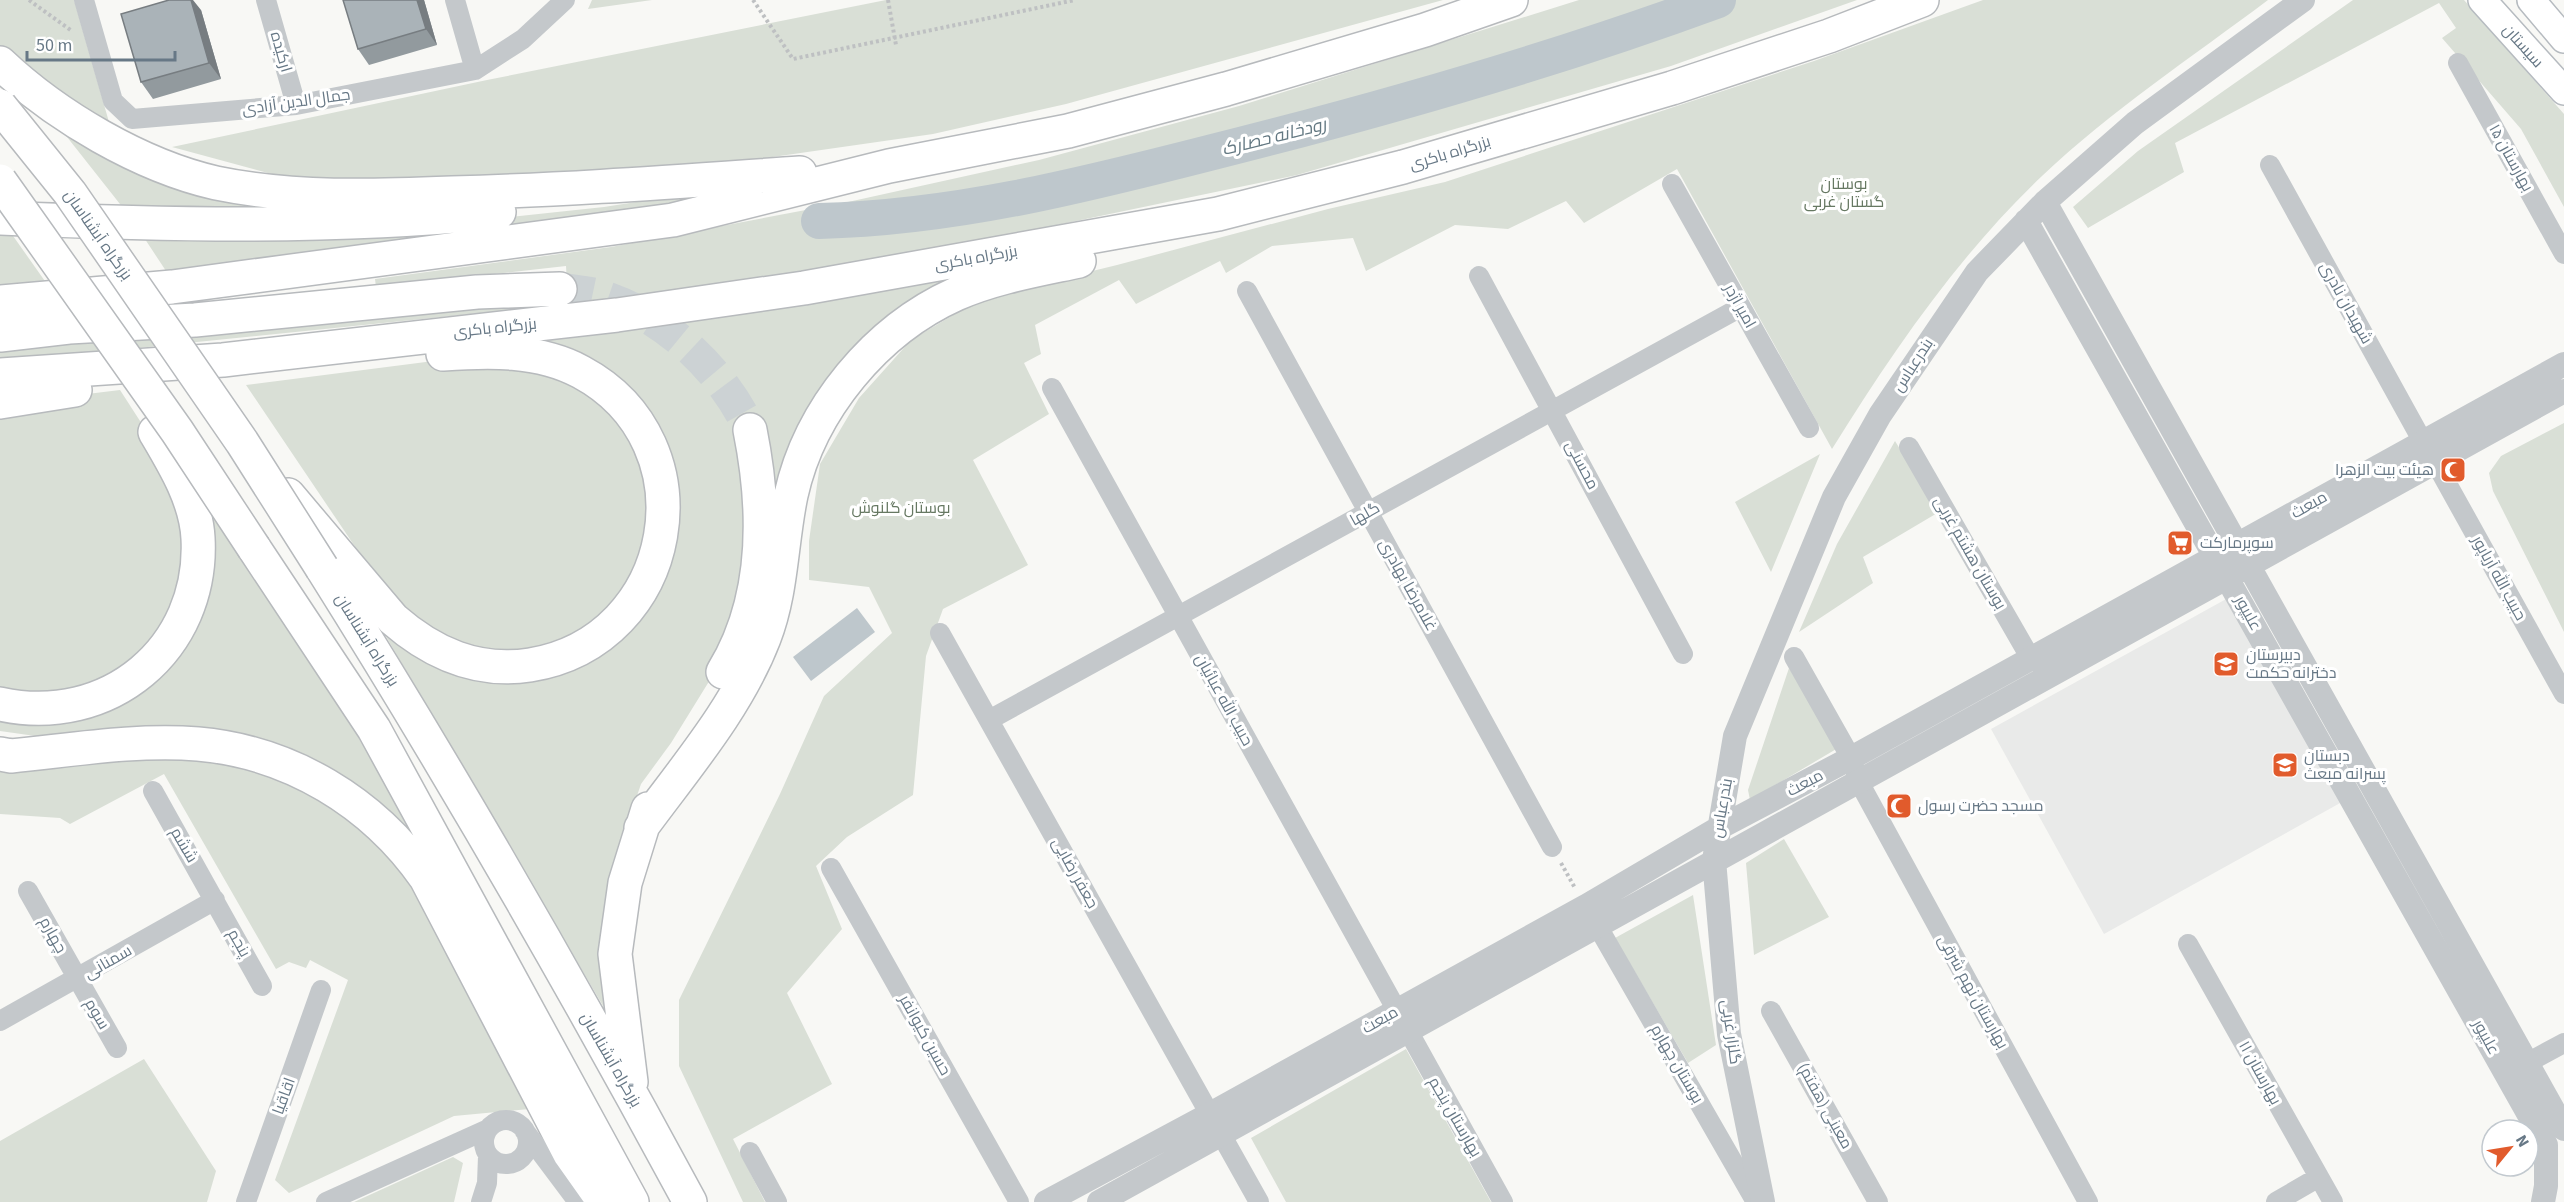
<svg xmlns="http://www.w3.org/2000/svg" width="2564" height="1202" font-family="'Source Sans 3',Cairo,sans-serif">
  <rect width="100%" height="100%" fill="#f8f8f5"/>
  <!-- built -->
  <path fill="#e9eae9" d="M 2228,598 L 2342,802 L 2104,934 L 1991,729 Z"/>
  <!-- green -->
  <path fill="#d9dfd6" d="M 0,0 L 74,0 L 113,136 L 0,54 Z
    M 592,0 L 652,0 L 588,9 Z
    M 886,0 L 1443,0 L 1066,104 L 933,134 L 745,161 L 632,171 L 381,184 L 283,177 L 172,147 L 487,80 Z
    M 1579,0 L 1857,0 L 1671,66 L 1297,175 L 971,243 L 658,295 L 0,362 L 0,348 L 568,300 L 566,266 L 376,287 L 375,279 L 611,247 L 848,202 L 1039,160 L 1239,106 Z
    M 1983,0 L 2268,0 C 2192,57 2111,111 2042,176 C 1958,256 1893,351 1832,449 L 1677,169 L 1584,223 L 1566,201 L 1508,229 L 1455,225 L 1366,271 L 1353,238 L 1272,246 L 1226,273 L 1220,261 L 1136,304 L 1119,280 L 1035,325 L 1041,354 L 1024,363 L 1049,414 L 973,460 L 1028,565 L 943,609 L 926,656 L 913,795 L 847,837 L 816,866 L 842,929 L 787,993 L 832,1084 L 733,1139 L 765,1202 L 743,1202 L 679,1066 L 679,1000 L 780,794 L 824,696 L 892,633 L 869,587 L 809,580 L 809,541 L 820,464 L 859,398 L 911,340 L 982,298 L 1117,265 L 1328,209 L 1445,182 L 1814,61 Z
    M 2353,0 L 2464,0 L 2564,114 L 2564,207 L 2521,129 L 2442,38 L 2456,28 L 2439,3 L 2175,143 L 2184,172 L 2088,228 L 2073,207 L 2138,151 Z
    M 56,123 L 327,203 L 131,218 Z
    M 739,186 L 669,205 L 321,254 L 166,271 L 139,230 L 472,221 L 604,207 Z
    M 0,226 L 6,226 L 47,284 L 0,288 Z
    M 1090,253 C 970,278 884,295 819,411 C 808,430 795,450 788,471 C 773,521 778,574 761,623 C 755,640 749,658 741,674 C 730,696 714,715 699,734 C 687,749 677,766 666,783 C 689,744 717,706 736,665 C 763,609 776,546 774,484 C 773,463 766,442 761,422 L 734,430 L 744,463 L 750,509 L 748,572 L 741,608 L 721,662 L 671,743 L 641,784 L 620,846 L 605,911 L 602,961 L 606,1011 L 361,594 C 506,786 759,597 642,419 C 618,382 579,357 536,348 C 497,341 445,351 405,354 L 608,332 L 780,307 Z
    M 457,358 L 499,359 L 597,392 L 652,477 L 642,573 L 579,642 L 475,657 L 401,608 L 364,560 L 246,385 Z
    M 120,390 L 151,438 L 191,540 L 171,628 L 95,691 L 0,696 L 0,408 L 38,400 Z
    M 2564,423 L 2564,632 L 2493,491 L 2489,473 L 2501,456 Z
    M 164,435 L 317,664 L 447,885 L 324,777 L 0,731 L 0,713 L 82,714 L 202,596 Z
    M 1895,441 L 1939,512 L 1863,557 L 1873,583 L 1799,632 L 1837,544 Z
    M 1820,454 L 1771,572 L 1735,502 Z
    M 1789,668 L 1838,748 L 1750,800 L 1748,790 Z
    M 151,751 L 277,771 L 393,849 L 540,1108 L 454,1116 L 289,1193 L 275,1180 L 348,980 L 310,960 L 306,968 L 289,962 L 276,969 L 164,774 L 70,824 L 60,818 L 0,814 L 0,763 Z
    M 1784,839 L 1829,917 L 1754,955 L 1746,863 Z
    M 1693,895 L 1716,1045 L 1688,1063 L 1615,938 Z
    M 1406,1049 L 1491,1202 L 1286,1202 L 1251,1138 Z
    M 144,1059 L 216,1171 L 207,1202 L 0,1202 L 0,1141 Z
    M 453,1157 L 463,1163 L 454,1202 L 354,1202 Z"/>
  <!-- water -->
  <path fill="#bec7cc" d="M 857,608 L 875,632 L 811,681 L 793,657 Z"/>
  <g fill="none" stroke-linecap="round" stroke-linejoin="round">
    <!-- river -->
    <path stroke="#bec7cc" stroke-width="36" d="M 819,221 C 952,218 1080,186 1209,153 C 1381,110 1552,61 1718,0"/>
    <!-- trunk-tunnel -->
    <path stroke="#ccd2d4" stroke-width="33" stroke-dasharray="33 16" stroke-linecap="butt" d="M 560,289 C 572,291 585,292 597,295 C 662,313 722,369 750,430"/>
    <!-- secondary casing -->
    <g stroke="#b6bbc0" stroke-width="30">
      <path id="secondary" d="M 2482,0 L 2564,91
        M 2531,0 L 2564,39"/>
    </g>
    <!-- trunk casing -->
    <g stroke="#b7babd" stroke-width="36">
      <path id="trunk" d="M 0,63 C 56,116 141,166 216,183 C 293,199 374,196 452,193 C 568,190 684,181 800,173
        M 0,218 C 167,225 333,229 499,212
        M 0,302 L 172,287 L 673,220 L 889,166 L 1068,131 L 1226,89 L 1425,30 L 1511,0
        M 0,335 L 69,327 L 195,320 L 477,292 L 560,289
        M 0,375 L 223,360 L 617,315 L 804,288 L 1218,214 L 1403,167 L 1672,88 L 1829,36 L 1922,0
        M 0,402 L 75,390
        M 288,495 L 393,619 C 433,654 477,673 530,665 C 678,641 713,443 581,372 C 539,349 488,351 443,354
        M 254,548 L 374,729 L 632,1202
        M 322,568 C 452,775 574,987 690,1202
        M 723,672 C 767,600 766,510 750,430
        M 0,704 C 108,728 204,649 198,538 C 196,500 174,464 155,432
        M 0,754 L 11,756 C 72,750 136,739 198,744 C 290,752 373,802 426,878 L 570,1154 L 604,1202
        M 641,828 C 685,768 737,708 764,638 C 782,592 781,542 791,495 C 810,409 876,330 956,294 C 995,277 1037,270 1079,261
        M 631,1082 L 615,954 L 625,883 L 648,809"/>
    </g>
    <!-- path -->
    <path stroke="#bec0c2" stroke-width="4" stroke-dasharray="3 3" stroke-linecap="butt" d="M 29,0 L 72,31
      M 753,0 L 793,59 L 1075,0
      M 888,0 L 896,45
      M 1561,863 L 1575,888"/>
    <!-- minor -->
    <path stroke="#c4c8cb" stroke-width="20" d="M 84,0 L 113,101 L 132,119 L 296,105 L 475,70 L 523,39 L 565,0
      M 266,0 L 296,105
      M 455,0 L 475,70
      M 2458,63 L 2564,254
      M 2270,165 L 2423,442
      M 1672,184 L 1809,428
      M 1479,276 L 1683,654
      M 1247,291 L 1552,847
      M 1052,388 L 1503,1202
      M 1909,447 L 2031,659
      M 2435,462 L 2564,694
      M 940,633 L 1259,1202
      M 1794,657 L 1851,758 L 1859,782 L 2088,1202
      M 989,720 L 1741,307
      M 153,791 L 262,986
      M 831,868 L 1019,1202
      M 28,891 L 117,1048
      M 1590,913 L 1756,1202
      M 2188,944 L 2333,1202
      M 1771,1011 L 1878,1202
      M 0,1021 L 215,900
      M 2514,1070 L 2564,1043
      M484 1142a22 22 0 1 1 44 0a22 22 0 1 1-44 0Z
      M 524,1130 L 578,1202
      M 750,1152 L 777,1202
      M 246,1202 L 321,990
      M 326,1202 L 488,1129
      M 481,1202 L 487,1183 L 488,1156
      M 2276,1202 L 2319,1177"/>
    <!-- tertiary -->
    <path stroke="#c4c8cb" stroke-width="24" d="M 2045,202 L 2564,1129
      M 2026,221 L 2546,1145 L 2546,1186 L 2543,1202
      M 1046,1202 L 1210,1114 L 1586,906 L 1717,829 L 1851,758 L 2564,364
      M 1099,1202 L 2564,391
      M 1763,1202 L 1729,1034 L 1714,860 L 1735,736 L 1834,497 L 1880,415 L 1977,272 L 2045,202 L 2135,123 L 2303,0"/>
    <!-- secondary -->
    <use href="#secondary" stroke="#fff" stroke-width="27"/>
    <!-- trunk -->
    <use href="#trunk" stroke="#fff" stroke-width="33"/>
    <!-- trunk-bridge casing -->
    <g stroke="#b7babd" stroke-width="36" stroke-linecap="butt">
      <path id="trunk-bridge" d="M 0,106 L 70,193 L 242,442 L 322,568
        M 0,181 L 177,431 L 254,548"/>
    </g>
    <!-- trunk-bridge -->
    <use href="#trunk-bridge" stroke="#fff" stroke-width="33"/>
  </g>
  <!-- wall -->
  <path fill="#929a9e" d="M 424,0 L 437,45 L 369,65 L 358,49 Z
    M 201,10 L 221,79 L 153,99 L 141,82 Z"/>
  <!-- shaded-wall -->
  <path fill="#777d81" d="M 191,0 L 193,0 L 201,10 L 221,79 L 209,63 Z
    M 417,0 L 424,0 L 437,45 L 426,29 Z"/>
  <!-- building -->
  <path fill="#aab3b8" stroke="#777d81" stroke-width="1.5" d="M 169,0 L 191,0 L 209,63 L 141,82 L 121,14 Z
    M 343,0 L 417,0 L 426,29 L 358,49 Z"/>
  <!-- icons -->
  <defs>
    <g id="mosque-square" transform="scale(1.35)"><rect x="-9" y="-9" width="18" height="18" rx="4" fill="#e15b2c" stroke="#fff"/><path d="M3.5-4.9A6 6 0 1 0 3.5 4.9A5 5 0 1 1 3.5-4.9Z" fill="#fff"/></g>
    <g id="supermarket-square" transform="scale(1.35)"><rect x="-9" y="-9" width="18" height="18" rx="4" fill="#e15b2c" stroke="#fff"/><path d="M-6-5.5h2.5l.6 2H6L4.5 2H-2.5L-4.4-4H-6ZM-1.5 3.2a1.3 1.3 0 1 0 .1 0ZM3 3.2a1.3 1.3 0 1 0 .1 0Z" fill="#fff"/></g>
    <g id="school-square" transform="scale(1.35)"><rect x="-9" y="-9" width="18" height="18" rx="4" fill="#e15b2c" stroke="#fff"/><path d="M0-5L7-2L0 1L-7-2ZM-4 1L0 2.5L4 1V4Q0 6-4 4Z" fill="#fff"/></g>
  </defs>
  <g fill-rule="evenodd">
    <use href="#mosque-square" x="2453" y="470"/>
    <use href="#supermarket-square" x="2180" y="543"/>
    <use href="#school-square" x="2226" y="664"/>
    <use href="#school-square" x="2285" y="765"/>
    <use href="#mosque-square" x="1899" y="806"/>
  </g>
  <g text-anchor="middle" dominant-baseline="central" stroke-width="6" stroke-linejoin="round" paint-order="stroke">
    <!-- street labels -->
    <g font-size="16" fill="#677886" stroke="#fff">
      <text transform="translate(2523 46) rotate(48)">سیستان</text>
      <text transform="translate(281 52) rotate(74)">ارکیده</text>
      <text transform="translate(296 102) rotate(-8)">جمال الدین آزادی</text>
      <text transform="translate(1450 153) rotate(-17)">بزرگراه باکری</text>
      <text transform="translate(2511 158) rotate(61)">بهارستان ۱۵</text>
      <text transform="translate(98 235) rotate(55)">بزرگراه آبشناسان</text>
      <text transform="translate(976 258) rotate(-10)">بزرگراه باکری</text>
      <text transform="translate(2346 303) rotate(61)">شهیدان نادری</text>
      <text transform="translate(1740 306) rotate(61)">امیر اژدر</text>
      <text transform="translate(495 328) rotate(-6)">بزرگراه باکری</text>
      <text transform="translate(1913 365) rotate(-57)">بندرعباس</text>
      <text transform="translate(1582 465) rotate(62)">محسنی</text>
      <text transform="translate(2309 505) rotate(-29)">مبعث</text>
      <text transform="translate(1365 514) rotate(-29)">گلها</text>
      <text transform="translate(1970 553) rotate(60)">بوستان هشتم غربی</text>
      <text transform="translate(2499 578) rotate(61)">حبیب الله آریاپور</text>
      <text transform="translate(1408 585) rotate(61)">غلامرضا بهادری</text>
      <text transform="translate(2248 613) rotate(61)">علیپور</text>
      <text transform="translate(367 640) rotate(58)">بزرگراه آبشناسان</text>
      <text transform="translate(1224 700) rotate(61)">حبیب الله عبائیان</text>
      <text transform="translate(1805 783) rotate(-28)">مبعث</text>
      <text transform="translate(1722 808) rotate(-80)">بندرعباس</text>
      <text transform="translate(184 845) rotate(60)">ششم</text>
      <text transform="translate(1075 873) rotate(61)">جعفر رضایی</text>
      <text transform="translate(53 935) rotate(61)">چهارم</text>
      <text transform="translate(239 943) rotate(61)">پنجم</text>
      <text transform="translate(108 962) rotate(-30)">سمنانی</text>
      <text transform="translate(1973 992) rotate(61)">بهارستان نهم شرقی</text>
      <text transform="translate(97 1014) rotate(60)">سوم</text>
      <text transform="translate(1380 1020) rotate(-29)">مبعث</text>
      <text transform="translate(1731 1032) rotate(82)">گلزار غربی</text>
      <text transform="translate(925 1035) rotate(61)">حسین کیوانفر</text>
      <text transform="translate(2486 1037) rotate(61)">علیپور</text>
      <text transform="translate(611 1060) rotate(60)">بزرگراه آبشناسان</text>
      <text transform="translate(1677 1064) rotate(60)">بوستان چهارم</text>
      <text transform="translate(2260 1073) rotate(61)">بهارستان ۱۱</text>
      <text transform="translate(284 1096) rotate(-70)">اقاقیا</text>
      <text transform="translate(1825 1106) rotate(61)">معینی (هفتم)</text>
      <text transform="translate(1455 1117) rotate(60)">بهارستان پنجم</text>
    </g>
    <!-- park labels -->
    <g font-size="16" fill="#667862" stroke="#fff">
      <text x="1844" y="184">بوستان<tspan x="1844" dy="18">گستان غربی</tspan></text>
      <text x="901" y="508">بوستان گلنوش</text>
    </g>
    <!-- poi labels -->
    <g font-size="16" fill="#677886" stroke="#fff" text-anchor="start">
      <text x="2434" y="470" text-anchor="end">هیئت بیت الزهرا</text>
      <text x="2200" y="543">سوپرمارکت</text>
      <text x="2246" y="655">دبیرستان<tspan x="2246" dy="18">دخترانه حکمت</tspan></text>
      <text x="2304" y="756">دبستان<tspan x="2304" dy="18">پسرانه مبعث</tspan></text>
      <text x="1918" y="806">مسجد حضرت رسول</text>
    </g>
    <!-- water labels -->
    <g font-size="18" font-style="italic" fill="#637882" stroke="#fff">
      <text transform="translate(1274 137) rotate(-14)">رودخانه حصارک</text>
    </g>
  </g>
  <!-- north arrow -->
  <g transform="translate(2510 1148) rotate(60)"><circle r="28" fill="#ffffff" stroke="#c2c9cf" stroke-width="1.5"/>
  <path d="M0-4.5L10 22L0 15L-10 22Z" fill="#e15b2c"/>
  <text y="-9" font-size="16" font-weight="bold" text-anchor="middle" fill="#677886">N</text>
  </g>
  <!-- scale -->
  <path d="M27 51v9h148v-9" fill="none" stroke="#677886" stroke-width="3"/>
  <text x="36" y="51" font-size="18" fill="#677886" stroke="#ffffff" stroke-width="4.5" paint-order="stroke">50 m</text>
</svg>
